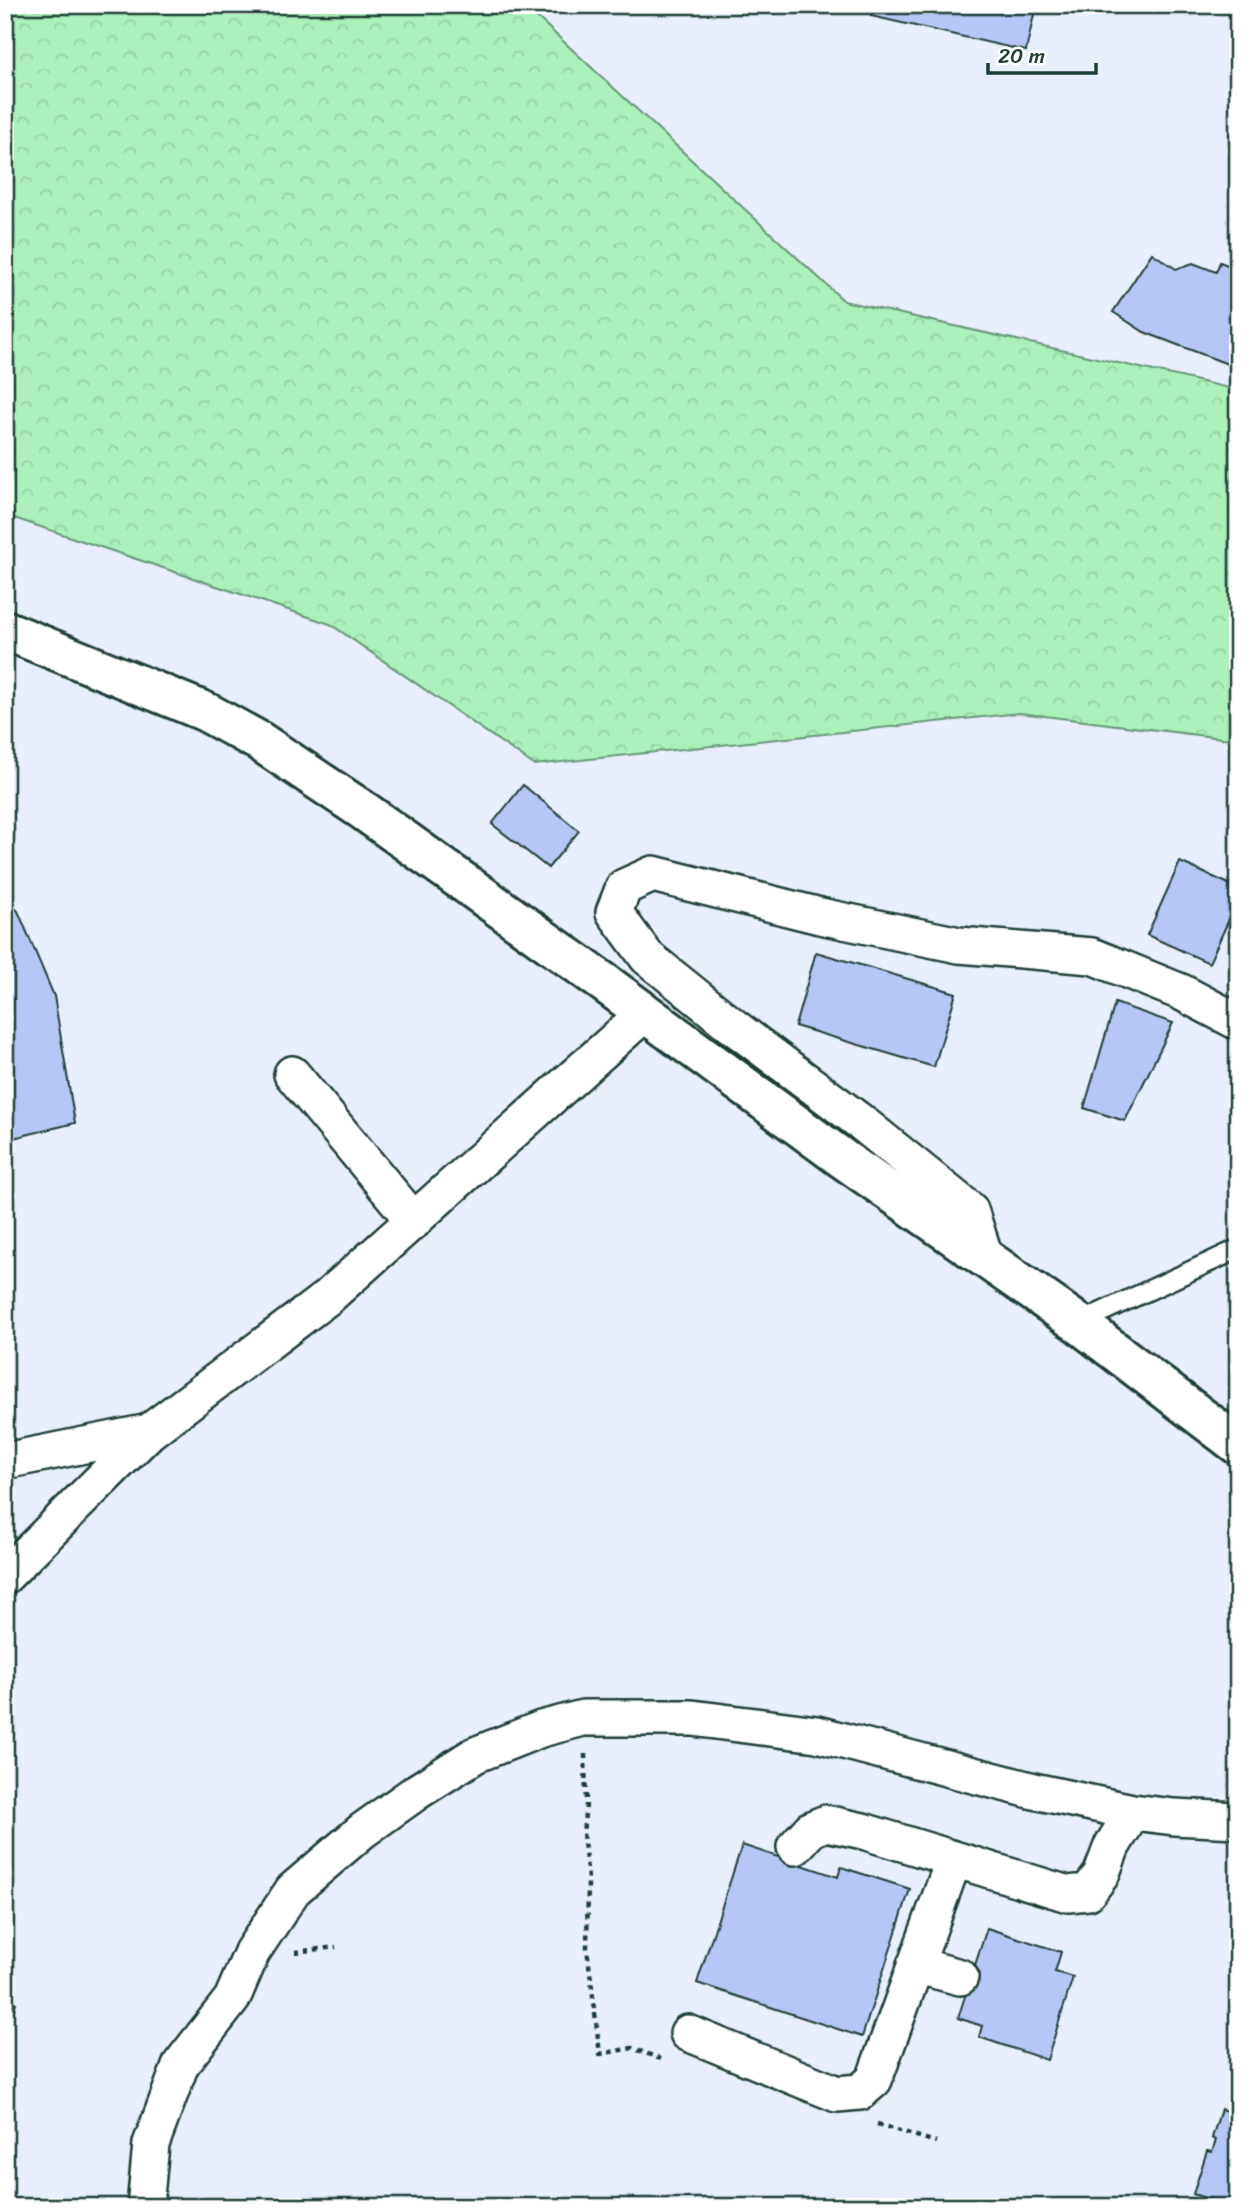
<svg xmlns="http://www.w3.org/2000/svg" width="1243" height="2212" font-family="Sriracha,sans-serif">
  <defs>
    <pattern id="forest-crowns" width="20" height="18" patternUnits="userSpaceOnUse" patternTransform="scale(1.75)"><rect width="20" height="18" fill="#acf1bc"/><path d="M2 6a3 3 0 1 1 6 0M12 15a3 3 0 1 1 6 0" fill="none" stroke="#94d0a2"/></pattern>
  </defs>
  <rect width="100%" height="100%" fill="#e9eefd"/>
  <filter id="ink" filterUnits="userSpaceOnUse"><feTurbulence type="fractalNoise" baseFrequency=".0143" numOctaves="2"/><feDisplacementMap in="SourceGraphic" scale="14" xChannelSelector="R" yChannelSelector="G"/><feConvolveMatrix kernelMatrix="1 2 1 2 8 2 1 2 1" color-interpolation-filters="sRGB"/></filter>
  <g filter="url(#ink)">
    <!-- forest -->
    <path fill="url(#forest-crowns)" stroke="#669778" stroke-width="2" d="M 5,5 L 524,5 L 844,301 L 1238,390 L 1238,740 L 1020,713 L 534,765 L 330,624 L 5,515 Z"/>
    <!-- building -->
    <path fill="#b6c7f7" stroke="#1f3d34" stroke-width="2" d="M 873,5 L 1036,5 L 1026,51 L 871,16 Z
      M 1152,253 L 1176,269 L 1193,263 L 1216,272 L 1220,262 L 1238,269 L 1238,368 L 1144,332 L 1113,312 Z
      M 523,785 L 579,831 L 548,868 L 492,824 Z
      M 1180,862 L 1238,888 L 1238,900 L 1209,963 L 1147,935 Z
      M 5,899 L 18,911 L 54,996 L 75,1123 L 5,1140 Z
      M 816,952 L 956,993 L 934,1067 L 795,1026 Z
      M 1115,1003 L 1173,1023 L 1125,1121 L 1084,1108 Z
      M 742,1845 L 838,1877 L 841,1867 L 910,1889 L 862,2037 L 697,1983 Z
      M 987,1928 L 1061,1952 L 1055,1972 L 1073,1977 L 1047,2060 L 979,2037 L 982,2026 L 958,2018 Z
      M 5,1999 L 16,2003 L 5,2031 Z
      M 1238,2088 L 1238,2207 L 1233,2207 L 1193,2194 L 1207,2151 L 1212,2152 L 1216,2140 L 1212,2138 L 1221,2109 L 1230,2112 Z"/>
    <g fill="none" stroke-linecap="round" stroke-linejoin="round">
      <!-- lane casing -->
      <g stroke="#1f3d34" stroke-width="23">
        <path id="lane" d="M 1078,1323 L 1238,1249"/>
      </g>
      <!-- street casing -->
      <g stroke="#1f3d34" stroke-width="40">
        <path id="street" d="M 292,1074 L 414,1221
          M 986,1260 L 970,1210 L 862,1123 L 734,1027 L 647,957 L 614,912 L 624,887 L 653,874 L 820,916 L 959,945 L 1092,956 L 1181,992 L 1238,1022
          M 5,1461 L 149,1432
          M 5,1576 L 149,1432 L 328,1297 L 645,1013
          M 795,1847 L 811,1829 L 826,1823 L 863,1831 L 1068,1894 L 1088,1892 L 1101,1875 L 1112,1846 L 1133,1812
          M 915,1965 L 960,1977
          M 688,2033 L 837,2094 L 860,2092 L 874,2080 L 954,1859
          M 145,2207 L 151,2144 L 181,2064 L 232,1999 L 252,1952 L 293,1890 L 362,1831 L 418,1791 L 475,1755 L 541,1729 L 583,1718 L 692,1718 L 817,1734 L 1034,1791 L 1133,1812 L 1174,1817 L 1238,1820"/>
      </g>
      <!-- secondary casing -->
      <g stroke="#1f3d34" stroke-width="44">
        <path id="secondary" d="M 5,630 L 206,712 L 259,741 L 364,811 L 606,984 L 843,1159 L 1078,1323 L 1238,1445"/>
      </g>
      <!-- path -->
      <path stroke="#1f3d34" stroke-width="4.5" stroke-dasharray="5 5" stroke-linecap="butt" d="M 585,1754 L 586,1805 L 583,1833 L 588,1879 L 587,1948 L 600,2054 L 632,2048 L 661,2059
        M 295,1952 L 336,1947
        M 877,2124 L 936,2142"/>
      <!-- lane -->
      <use href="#lane" stroke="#fff" stroke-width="18"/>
      <!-- street -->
      <use href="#street" stroke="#fff" stroke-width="35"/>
      <!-- secondary -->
      <use href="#secondary" stroke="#fff" stroke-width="38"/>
    </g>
  </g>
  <!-- margin -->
  <rect width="1243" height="2212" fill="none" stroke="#fff" stroke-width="28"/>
  <rect x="14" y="14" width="1215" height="2184" fill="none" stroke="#1f3d34" stroke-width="2.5" filter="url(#ink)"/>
  <!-- scale -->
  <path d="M988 63v10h108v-10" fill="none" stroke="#1f3d34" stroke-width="3.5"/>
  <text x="998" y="63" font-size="21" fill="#1f3d34" stroke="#ffffff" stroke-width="5" paint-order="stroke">20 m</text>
</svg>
